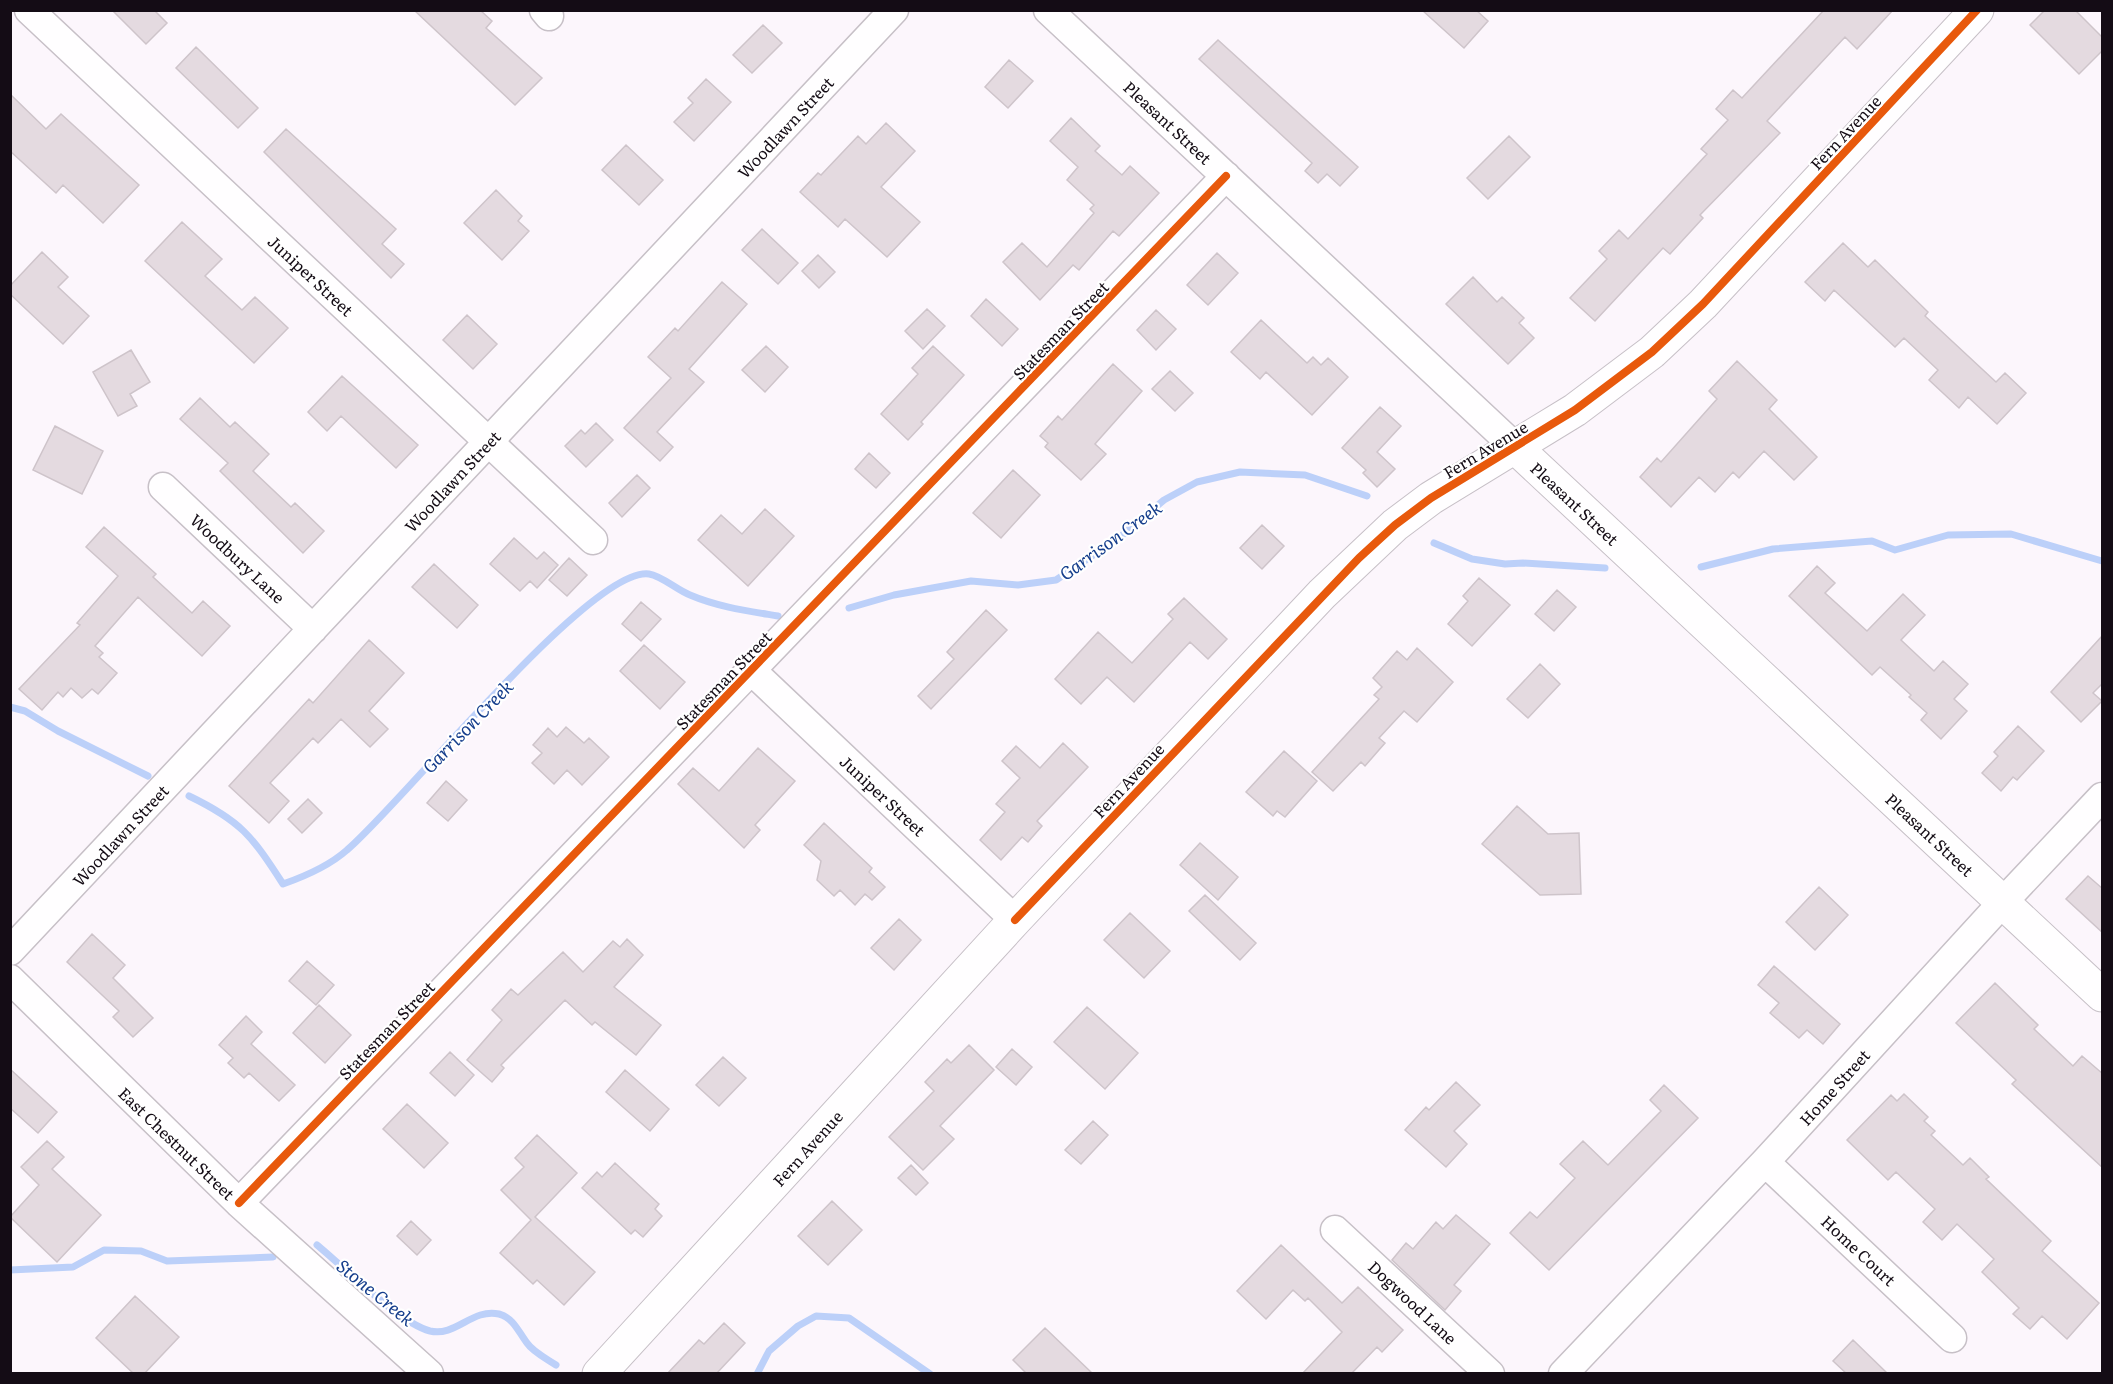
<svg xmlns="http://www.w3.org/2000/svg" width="2113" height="1384" font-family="Literata,serif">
  <rect width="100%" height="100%" fill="#fcf6fc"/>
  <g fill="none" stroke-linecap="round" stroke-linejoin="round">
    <!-- stream -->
    <path stroke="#bcd0f9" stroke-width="7" d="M 1434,543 L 1472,559 L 1505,564 L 1523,563 L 1605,568
      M 1701,567 L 1773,549 L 1872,541 L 1895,550 L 1948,535 L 2011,534 L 2102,561
      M 849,608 L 894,595 L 971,581 L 1018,585 L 1056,580 L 1120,537 L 1164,500 L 1197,482 L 1240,472 L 1305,475 L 1367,496
      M 10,707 L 25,711 L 58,731 L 148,776
      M 189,796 C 241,821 252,836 283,884 C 306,876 329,866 347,850 C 399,807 591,566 649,574 C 662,576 677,590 690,595 C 718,607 748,611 778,616
      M 317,1245 C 344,1267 399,1323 430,1331 C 456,1337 472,1308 499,1314 C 514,1318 519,1333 527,1343 C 533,1352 547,1359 556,1365
      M 10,1270 L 73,1267 L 104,1250 L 141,1251 L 167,1261 L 273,1257
      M 757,1374 L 769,1351 L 798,1326 L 816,1316 L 849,1318 L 930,1374"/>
  </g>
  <!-- building -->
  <path fill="#e4dae0" stroke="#cec4ca" stroke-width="1.5" d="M 112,10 L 154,10 L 167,23 L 146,44 Z
    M 414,10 L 480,10 L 492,21 L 486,28 L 542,78 L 515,105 Z
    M 1422,10 L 1476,10 L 1488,21 L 1464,48 Z
    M 1824,10 L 1893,10 L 1857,49 L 1845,37 L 1767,121 L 1780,133 L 1700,215 L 1703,218 L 1670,254 L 1663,248 L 1595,321 L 1570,298 L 1607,259 L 1599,251 L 1619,230 L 1628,239 L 1707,154 L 1701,149 L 1728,120 L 1716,109 L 1733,90 L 1742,98 Z
    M 2044,11 L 2076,11 L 2103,38 L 2103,50 L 2079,74 L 2030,25 Z
    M 763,25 L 782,43 L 752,73 L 733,55 Z
    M 1218,40 L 1358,167 L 1340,186 L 1327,174 L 1318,183 L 1305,171 L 1312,163 L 1199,59 Z
    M 196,47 L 258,108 L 238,128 L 176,68 Z
    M 1009,60 L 1033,81 L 1008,108 L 985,87 Z
    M 706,79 L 731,102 L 694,141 L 674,122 L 693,103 L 688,98 Z
    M 10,94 L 46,129 L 61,114 L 139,185 L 103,223 L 63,185 L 56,193 L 10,151 Z
    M 1071,118 L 1100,146 L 1095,151 L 1122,175 L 1130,166 L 1159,193 L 1119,236 L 1113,231 L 1079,270 L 1073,265 L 1040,300 L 1003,262 L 1022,243 L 1047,267 L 1094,213 L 1090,209 L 1094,205 L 1067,180 L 1078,167 L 1050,141 Z
    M 886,123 L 915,151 L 881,187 L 920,222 L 887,257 L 845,219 L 838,227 L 800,192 L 818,173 L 821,175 L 858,136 L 866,144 Z
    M 286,129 L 396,229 L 382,244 L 404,264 L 391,278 L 264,152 Z
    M 1509,136 L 1530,157 L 1488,199 L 1467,178 Z
    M 626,145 L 663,180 L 639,205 L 602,170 Z
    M 496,190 L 522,216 L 518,221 L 529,231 L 502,260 L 464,223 Z
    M 182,222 L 222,259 L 205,276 L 242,310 L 255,297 L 288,328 L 254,363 L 145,261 Z
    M 762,229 L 798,263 L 778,284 L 742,250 Z
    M 1843,243 L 1868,267 L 1875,260 L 1928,312 L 1925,316 L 1996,382 L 2005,373 L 2026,393 L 1997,424 L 1968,397 L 1959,408 L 1929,380 L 1938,370 L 1904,338 L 1895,347 L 1834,290 L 1825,301 L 1805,282 Z
    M 42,252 L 68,277 L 58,287 L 89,316 L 63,344 L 10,294 L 10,286 Z
    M 1217,253 L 1238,273 L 1208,305 L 1187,285 Z
    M 818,255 L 835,272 L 819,288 L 802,271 Z
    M 1473,277 L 1497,302 L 1502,297 L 1524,318 L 1519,323 L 1534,338 L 1508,364 L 1446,304 Z
    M 722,282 L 747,304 L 689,369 L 704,382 L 657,432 L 673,447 L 660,461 L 624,428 L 671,378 L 648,357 L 675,328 L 678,331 Z
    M 986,299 L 1018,329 L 1002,346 L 971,316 Z
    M 927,309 L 945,326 L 923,349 L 905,331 Z
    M 1156,310 L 1176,329 L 1156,350 L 1137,330 Z
    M 467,315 L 497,344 L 473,369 L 443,340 Z
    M 1261,320 L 1307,363 L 1313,357 L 1321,365 L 1328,358 L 1348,377 L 1312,415 L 1266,372 L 1260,379 L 1231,352 Z
    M 766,346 L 788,367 L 765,392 L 742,370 Z
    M 933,346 L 964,375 L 921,422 L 923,424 L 908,440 L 881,414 L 918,374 L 912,368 Z
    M 131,350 L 150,382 L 130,394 L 137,406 L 118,416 L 93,372 Z
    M 1737,361 L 1777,400 L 1769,409 L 1817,457 L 1794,480 L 1764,451 L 1739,478 L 1733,472 L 1715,492 L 1699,477 L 1671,507 L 1640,477 L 1657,458 L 1661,462 L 1717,399 L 1709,391 Z
    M 1113,364 L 1142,391 L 1095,444 L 1106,454 L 1081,480 L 1045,447 L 1048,443 L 1040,436 L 1058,416 L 1062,420 Z
    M 1170,371 L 1193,393 L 1175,411 L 1152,389 Z
    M 342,376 L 418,445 L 396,468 L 341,416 L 327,431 L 308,412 Z
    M 200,398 L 230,427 L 235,422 L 269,454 L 253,471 L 291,507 L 295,503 L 324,531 L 303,553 L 220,471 L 228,463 L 180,419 Z
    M 1380,407 L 1401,426 L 1377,452 L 1395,469 L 1377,487 L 1363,473 L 1366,470 L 1342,448 Z
    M 596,423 L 613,440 L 586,467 L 565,446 L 581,430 L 585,434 Z
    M 55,426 L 103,451 L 82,494 L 33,470 Z
    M 869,453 L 890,473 L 876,488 L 855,469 Z
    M 1013,470 L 1040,495 L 1001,538 L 973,513 Z
    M 637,475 L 650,488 L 622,517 L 609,503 Z
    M 765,509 L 794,536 L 748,586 L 698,540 L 721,515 L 742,534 Z
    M 1262,525 L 1284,546 L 1262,569 L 1240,548 Z
    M 104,527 L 156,574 L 153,577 L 192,613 L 203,601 L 230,626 L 202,656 L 138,597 L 95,646 L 103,653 L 99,657 L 117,673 L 98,694 L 92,689 L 82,698 L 71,688 L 63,697 L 58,692 L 42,710 L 19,689 L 80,625 L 77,623 L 118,576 L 86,547 Z
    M 514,538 L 537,559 L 544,552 L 558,565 L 537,588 L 530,581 L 520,591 L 490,564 Z
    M 569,558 L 587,575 L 567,596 L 549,580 Z
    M 434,564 L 478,605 L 457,628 L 412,587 Z
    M 1817,566 L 1835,583 L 1825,593 L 1867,631 L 1903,594 L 1925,615 L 1901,640 L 1934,671 L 1943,661 L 1968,684 L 1954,699 L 1967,711 L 1941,739 L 1921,720 L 1927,713 L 1909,697 L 1911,695 L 1880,667 L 1872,675 L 1789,596 Z
    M 1479,578 L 1510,605 L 1472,646 L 1448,624 L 1468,601 L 1463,596 Z
    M 1557,590 L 1576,607 L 1554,631 L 1535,614 Z
    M 1184,598 L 1227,639 L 1208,659 L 1190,642 L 1134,702 L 1107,677 L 1081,704 L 1055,679 L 1098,632 L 1132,663 L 1173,619 L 1168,614 Z
    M 641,602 L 661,619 L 641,641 L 622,624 Z
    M 986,610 L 1007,630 L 931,709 L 918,696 L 954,659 L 947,652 Z
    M 2103,635 L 2103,683 L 2093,693 L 2102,701 L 2081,722 L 2051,692 Z
    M 369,640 L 404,673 L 369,711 L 388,729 L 370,747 L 341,719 L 318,743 L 313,738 L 270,783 L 289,801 L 269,823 L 229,786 L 309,699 L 313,703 Z
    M 644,645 L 685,682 L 660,709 L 620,671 Z
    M 1417,648 L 1453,682 L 1417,722 L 1404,711 L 1379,738 L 1385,743 L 1365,766 L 1361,762 L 1333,791 L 1312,772 L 1379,699 L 1374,695 L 1382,687 L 1373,678 L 1397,651 L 1407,660 Z
    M 1540,664 L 1560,684 L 1528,718 L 1507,699 Z
    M 2018,726 L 2044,751 L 2017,780 L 2013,777 L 2001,791 L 1982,773 L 1998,756 L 1994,752 Z
    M 566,727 L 584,743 L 589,738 L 609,757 L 582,785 L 567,770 L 554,784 L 532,763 L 542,753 L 533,745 L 548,728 L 557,737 Z
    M 1063,743 L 1088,767 L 1037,821 L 1042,826 L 1028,842 L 1022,837 L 1001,860 L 980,840 L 1005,812 L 996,804 L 1020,778 L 1002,761 L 1016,746 L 1040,768 Z
    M 758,748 L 795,781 L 755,825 L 760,830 L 744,848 L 678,784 L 693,768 L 719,791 Z
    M 1284,751 L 1317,781 L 1285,817 L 1277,811 L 1273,816 L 1246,792 Z
    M 446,781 L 467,800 L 448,821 L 427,803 Z
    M 308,799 L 322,813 L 302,833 L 288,819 Z
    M 1517,806 L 1548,834 L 1579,833 L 1581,894 L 1540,895 L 1482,844 Z
    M 824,823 L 872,868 L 869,872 L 885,887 L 872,900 L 865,894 L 855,905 L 840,890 L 834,896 L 817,880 L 821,861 L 804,845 Z
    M 1200,843 L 1238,877 L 1218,900 L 1180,865 Z
    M 2088,876 L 2103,889 L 2103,933 L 2066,899 Z
    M 1819,887 L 1848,915 L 1815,950 L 1786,922 Z
    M 1205,895 L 1256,943 L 1240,960 L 1189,911 Z
    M 1130,913 L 1170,951 L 1144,978 L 1104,940 Z
    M 899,919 L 921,940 L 894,970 L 871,948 Z
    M 92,934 L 125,965 L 113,978 L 153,1018 L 133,1037 L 113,1017 L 119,1011 L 67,962 Z
    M 627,939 L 643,955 L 614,987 L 661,1025 L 636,1055 L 595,1022 L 592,1025 L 565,1000 L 501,1065 L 504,1068 L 492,1082 L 467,1060 L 502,1020 L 492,1010 L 511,989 L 518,995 L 563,952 L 583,972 L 613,941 L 620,947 Z
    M 307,961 L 334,985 L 316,1005 L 289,981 Z
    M 1774,966 L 1840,1024 L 1823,1044 L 1807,1030 L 1799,1038 L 1770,1013 L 1779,1003 L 1758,985 Z
    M 1995,983 L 2038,1025 L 2034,1029 L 2073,1066 L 2082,1056 L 2103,1074 L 2103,1168 L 2012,1084 L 2016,1080 L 1956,1023 Z
    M 319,1005 L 351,1035 L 325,1063 L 293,1033 Z
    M 1087,1007 L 1138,1053 L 1105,1089 L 1054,1042 Z
    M 246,1016 L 262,1032 L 251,1044 L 295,1085 L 279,1101 L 249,1073 L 244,1078 L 228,1063 L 233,1058 L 219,1045 Z
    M 969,1045 L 994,1070 L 940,1126 L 954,1139 L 923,1170 L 889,1137 L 934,1091 L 925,1082 L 947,1059 L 951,1063 Z
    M 1012,1049 L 1032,1067 L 1016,1085 L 996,1067 Z
    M 450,1052 L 474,1075 L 455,1096 L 430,1073 Z
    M 723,1057 L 746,1078 L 719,1106 L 696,1085 Z
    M 10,1069 L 57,1112 L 38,1133 L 10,1108 Z
    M 625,1070 L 669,1109 L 650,1131 L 606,1092 Z
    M 1456,1082 L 1480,1105 L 1454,1131 L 1467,1144 L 1446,1167 L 1405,1130 L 1426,1107 L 1429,1110 Z
    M 1664,1085 L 1698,1118 L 1549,1270 L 1510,1233 L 1530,1212 L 1537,1218 L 1575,1178 L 1560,1164 L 1583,1141 L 1608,1165 L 1661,1111 L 1650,1100 Z
    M 1904,1094 L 1928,1117 L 1924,1121 L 1935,1131 L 1931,1135 L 1963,1165 L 1970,1158 L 1989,1177 L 1986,1179 L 2051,1241 L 2042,1251 L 2099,1303 L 2067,1339 L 2042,1316 L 2030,1329 L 2013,1314 L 2019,1308 L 1982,1272 L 1994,1259 L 1957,1224 L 1942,1240 L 1923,1222 L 1935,1209 L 1896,1172 L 1888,1180 L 1847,1140 L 1891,1095 L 1897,1101 Z
    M 407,1104 L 448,1143 L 424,1168 L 383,1129 Z
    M 1093,1121 L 1108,1135 L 1081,1164 L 1065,1150 Z
    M 537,1135 L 577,1173 L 535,1217 L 595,1272 L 564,1305 L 537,1280 L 533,1284 L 500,1253 L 531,1220 L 501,1190 L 524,1167 L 515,1158 Z
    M 47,1141 L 64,1157 L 52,1169 L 101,1215 L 57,1262 L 10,1217 L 39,1185 L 21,1167 Z
    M 615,1163 L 659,1204 L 655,1209 L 662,1216 L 643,1237 L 635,1230 L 631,1234 L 582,1188 L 597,1172 L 602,1177 Z
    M 911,1165 L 928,1183 L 916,1195 L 898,1178 Z
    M 832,1201 L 862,1230 L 828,1265 L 798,1236 Z
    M 1456,1215 L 1490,1244 L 1454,1285 L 1461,1291 L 1445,1310 L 1392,1260 L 1406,1243 L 1413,1249 L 1436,1222 L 1443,1229 Z
    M 411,1221 L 431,1240 L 417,1255 L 397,1236 Z
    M 1281,1245 L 1342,1303 L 1358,1287 L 1403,1330 L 1382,1352 L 1377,1347 L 1351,1374 L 1302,1374 L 1342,1332 L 1308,1298 L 1305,1301 L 1293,1290 L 1266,1319 L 1237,1291 Z
    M 135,1296 L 179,1337 L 144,1374 L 134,1374 L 96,1338 Z
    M 724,1323 L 745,1343 L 716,1374 L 667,1374 L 699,1340 L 704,1344 Z
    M 1045,1328 L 1093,1374 L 1027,1374 L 1013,1360 Z
    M 1853,1340 L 1888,1374 L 1847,1374 L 1833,1361 Z"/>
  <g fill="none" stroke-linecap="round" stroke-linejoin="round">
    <!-- minor casing -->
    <g stroke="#c7c0c7" stroke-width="31">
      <path id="minor" d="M 29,10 L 593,540
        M 544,10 L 549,16
        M 1048,10 L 1514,446
        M 163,487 L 313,629
        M 751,670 L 1015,920
        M 10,951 L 894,10
        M 10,979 L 239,1203 L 429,1374
        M 1765,1162 L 1952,1338
        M 239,1203 L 1226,176
        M 1335,1230 L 1490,1374
        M 1563,1374 L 1765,1162 L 2003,902 L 2102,797"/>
    </g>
    <!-- major casing -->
    <g stroke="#c7c0c7" stroke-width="35">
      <path id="major" d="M 1514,446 L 2102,995
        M 599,1374 L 1015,920 L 1322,594 L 1395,525 L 1431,498 L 1575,410 L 1652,352 L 1703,304 L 1977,10"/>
    </g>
    <!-- minor -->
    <use href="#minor" stroke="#fffeff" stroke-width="28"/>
    <!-- major -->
    <use href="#major" stroke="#fffeff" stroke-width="33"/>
    <!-- cycleway casing -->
    <g stroke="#fff" stroke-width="11">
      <path id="cycleway" d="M 1015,920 L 1359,558 L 1395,525 L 1431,498 L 1575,410 L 1652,352 L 1703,304 L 1977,10
        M 239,1203 L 1226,176"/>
    </g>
    <!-- cycleway -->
    <use href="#cycleway" stroke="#e8590c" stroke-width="8"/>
  </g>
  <g text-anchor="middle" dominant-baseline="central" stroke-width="4.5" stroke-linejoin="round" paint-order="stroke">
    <!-- street labels -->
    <g font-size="16" fill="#140c15" stroke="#fff">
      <text transform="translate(1168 122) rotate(43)">Pleasant Street</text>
      <text transform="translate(785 127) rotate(-47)">Woodlawn Street</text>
      <text transform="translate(1845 132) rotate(-47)">Fern Avenue</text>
      <text transform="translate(311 275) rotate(43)">Juniper Street</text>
      <text transform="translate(1060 330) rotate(-46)">Statesman Street</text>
      <text transform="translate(1485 449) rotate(-31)">Fern Avenue</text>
      <text transform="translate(452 481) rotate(-47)">Woodlawn Street</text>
      <text transform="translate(1575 503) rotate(43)">Pleasant Street</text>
      <text transform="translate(238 558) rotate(43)">Woodbury Lane</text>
      <text transform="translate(723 680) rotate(-46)">Statesman Street</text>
      <text transform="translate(1128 780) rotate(-47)">Fern Avenue</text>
      <text transform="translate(883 795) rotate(43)">Juniper Street</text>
      <text transform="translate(1930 834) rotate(43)">Pleasant Street</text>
      <text transform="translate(120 835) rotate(-47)">Woodlawn Street</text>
      <text transform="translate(386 1030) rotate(-46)">Statesman Street</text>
      <text transform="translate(1834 1087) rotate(-48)">Home Street</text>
      <text transform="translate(177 1143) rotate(44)">East Chestnut Street</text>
      <text transform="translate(807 1148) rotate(-48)">Fern Avenue</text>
      <text transform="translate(1859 1250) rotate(43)">Home Court</text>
      <text transform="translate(1413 1302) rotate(43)">Dogwood Lane</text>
    </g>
    <!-- water labels -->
    <g font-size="18" font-style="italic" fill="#153e8c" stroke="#fff">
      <text transform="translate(1110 540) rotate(-36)">Garrison Creek</text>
      <text transform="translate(467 726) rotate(-46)">Garrison Creek</text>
      <text transform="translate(376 1292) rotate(39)">Stone Creek</text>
    </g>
  </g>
  <!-- border -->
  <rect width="2113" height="1384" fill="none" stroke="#140c15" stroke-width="24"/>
</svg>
